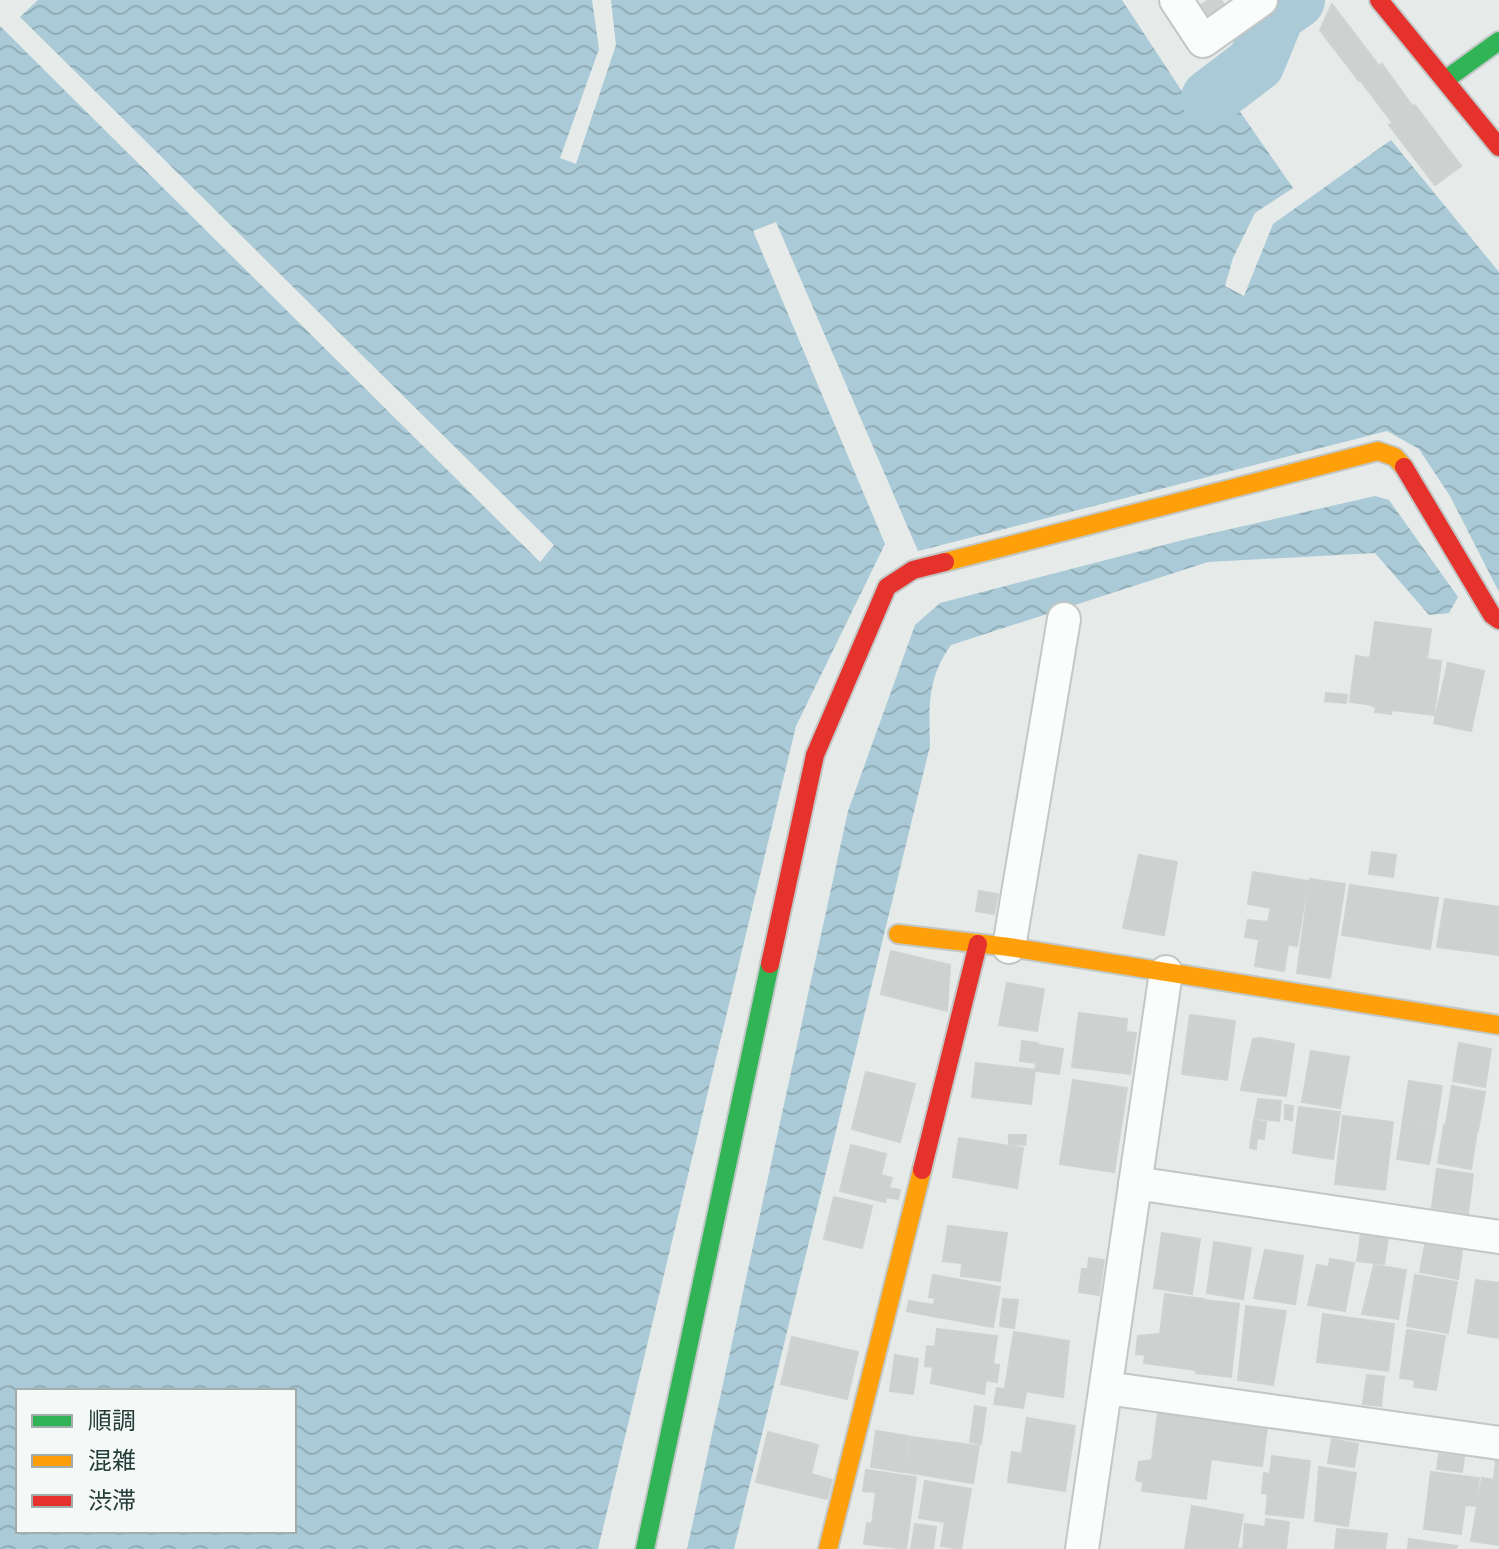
<svg xmlns="http://www.w3.org/2000/svg" width="1499" height="1549" font-family="Jost,'Noto Sans JP',sans-serif">
  <defs>
    <pattern id="water-waves" width="16" height="10" patternUnits="userSpaceOnUse" patternTransform="scale(2)"><rect width="16" height="10" fill="#a9cad6"/><path d="M0 5q4-4 8 0t8 0" fill="none" stroke="#91aeb8"/></pattern>
  </defs>
  <rect width="100%" height="100%" fill="#e6eae9"/>
  <!-- water -->
  <path fill="url(#water-waves)" fill-rule="evenodd" d="M 38,0 L 592,0 L 599,49 L 560,158 L 576,164 L 616,45 L 611,0 L 1122,0 L 1189,102 L 1216,77 L 1293,188 L 1255,213 L 1233,258 L 1225,286 L 1244,296 L 1273,224 L 1391,140 L 1499,272 L 1499,592 L 1450,496 L 1419,449 L 1387,431 L 918,551 L 776,222 L 753,231 L 885,544 L 796,726 L 598,1549 L 0,1549 L 0,26 L 540,562 L 554,545 L 20,17 ZM 18,1391 L 294,1391 L 294,1531 L 18,1531 Z
    M 1375,496 L 1389,500 L 1458,597 L 1449,613 L 1429,615 L 1375,553 L 1208,562 L 951,645 C 927,678 929,707 930,746 L 734,1549 L 687,1549 L 848,811 L 915,625 L 940,603 L 1187,539 Z"/>
  <g fill="none" stroke-linecap="round" stroke-linejoin="round">
    <!-- river -->
    <path stroke="#a9cad6" stroke-width="58" d="M 1210,98 L 1256,63 L 1276,14 L 1296,0"/>
  </g>
  <!-- building -->
  <path fill="#cdd1d0" stroke="#ced3d2" stroke-width="2" d="M 1209,0 L 1221,0 L 1228,11 L 1209,24 L 1198,7 Z
    M 1332,4 L 1379,66 L 1359,81 L 1320,30 Z
    M 1382,64 L 1413,107 L 1392,122 L 1360,80 Z
    M 1415,105 L 1461,166 L 1435,185 L 1389,125 Z
    M 1375,622 L 1431,629 L 1427,659 L 1441,661 L 1434,715 L 1392,710 L 1391,714 L 1375,712 L 1376,707 L 1367,704 L 1350,702 L 1356,656 L 1370,658 Z
    M 1448,663 L 1484,671 L 1471,731 L 1434,723 Z
    M 1326,693 L 1347,695 L 1346,703 L 1325,701 Z
    M 1372,852 L 1396,855 L 1393,877 L 1369,874 Z
    M 1139,855 L 1177,862 L 1164,935 L 1123,928 Z
    M 1253,872 L 1308,881 L 1297,946 L 1245,937 L 1248,920 L 1268,922 L 1271,908 L 1248,904 Z
    M 1310,879 L 1345,884 L 1330,978 L 1297,973 Z
    M 1350,885 L 1438,898 L 1430,949 L 1342,935 Z
    M 979,891 L 998,894 L 994,914 L 976,911 Z
    M 1445,899 L 1499,907 L 1499,955 L 1437,947 Z
    M 1259,941 L 1288,945 L 1284,971 L 1255,966 Z
    M 891,951 L 950,965 L 947,1011 L 881,994 Z
    M 1007,983 L 1044,989 L 1037,1031 L 999,1025 Z
    M 1079,1013 L 1127,1019 L 1126,1032 L 1136,1033 L 1130,1074 L 1072,1067 Z
    M 1190,1015 L 1235,1021 L 1227,1080 L 1182,1074 Z
    M 1260,1038 L 1294,1044 L 1286,1096 L 1241,1090 L 1253,1039 Z
    M 1022,1041 L 1038,1043 L 1036,1063 L 1020,1061 Z
    M 1459,1043 L 1491,1049 L 1485,1087 L 1453,1081 Z
    M 1039,1045 L 1063,1049 L 1059,1074 L 1035,1071 Z
    M 1311,1051 L 1349,1057 L 1340,1108 L 1302,1102 Z
    M 976,1063 L 1035,1070 L 1031,1104 L 972,1097 Z
    M 866,1072 L 915,1084 L 900,1142 L 852,1129 Z
    M 1073,1080 L 1127,1088 L 1114,1172 L 1060,1164 Z
    M 1409,1081 L 1442,1086 L 1436,1124 L 1403,1119 Z
    M 1452,1086 L 1485,1092 L 1478,1130 L 1446,1124 Z
    M 1258,1099 L 1281,1101 L 1279,1121 L 1255,1118 Z
    M 1285,1105 L 1293,1106 L 1292,1120 L 1285,1119 Z
    M 1299,1107 L 1340,1112 L 1333,1159 L 1293,1153 Z
    M 1343,1116 L 1393,1122 L 1385,1190 L 1335,1184 Z
    M 1254,1120 L 1266,1122 L 1264,1139 L 1257,1138 L 1256,1149 L 1250,1148 Z
    M 1403,1121 L 1436,1126 L 1429,1164 L 1397,1159 Z
    M 1444,1125 L 1477,1131 L 1471,1169 L 1438,1163 Z
    M 1009,1135 L 1026,1135 L 1025,1145 L 1009,1144 Z
    M 959,1138 L 1023,1148 L 1017,1188 L 953,1177 Z
    M 851,1145 L 886,1154 L 881,1175 L 892,1178 L 889,1188 L 900,1190 L 898,1199 L 886,1197 L 885,1202 L 840,1191 Z
    M 1437,1169 L 1473,1174 L 1468,1213 L 1432,1208 Z
    M 834,1197 L 872,1206 L 862,1248 L 824,1239 Z
    M 948,1226 L 1007,1233 L 1000,1281 L 961,1276 L 962,1263 L 943,1261 Z
    M 1162,1233 L 1200,1239 L 1192,1294 L 1154,1288 Z
    M 1361,1234 L 1388,1238 L 1384,1264 L 1357,1261 Z
    M 1214,1242 L 1251,1248 L 1243,1299 L 1207,1293 Z
    M 1425,1245 L 1462,1250 L 1458,1279 L 1420,1272 Z
    M 1265,1250 L 1303,1256 L 1295,1304 L 1254,1298 Z
    M 1089,1258 L 1104,1260 L 1099,1295 L 1079,1292 L 1082,1269 L 1088,1269 Z
    M 1330,1259 L 1354,1263 L 1345,1311 L 1308,1305 L 1317,1265 L 1329,1267 Z
    M 1374,1265 L 1406,1270 L 1398,1319 L 1362,1314 Z
    M 933,1275 L 1000,1287 L 993,1327 L 932,1316 L 935,1298 L 929,1297 Z
    M 1415,1275 L 1457,1282 L 1448,1333 L 1407,1326 Z
    M 1476,1280 L 1499,1283 L 1499,1338 L 1468,1333 Z
    M 1165,1294 L 1204,1299 L 1196,1370 L 1144,1363 L 1145,1355 L 1136,1354 L 1138,1336 L 1160,1334 Z
    M 1003,1299 L 1018,1300 L 1014,1328 L 1000,1326 Z
    M 1205,1300 L 1239,1304 L 1231,1377 L 1196,1373 Z
    M 909,1301 L 934,1305 L 932,1316 L 907,1311 Z
    M 1246,1306 L 1286,1311 L 1273,1385 L 1238,1380 Z
    M 1323,1314 L 1394,1324 L 1388,1371 L 1317,1362 Z
    M 937,1329 L 997,1336 L 993,1364 L 999,1365 L 997,1382 L 986,1380 L 984,1394 L 931,1383 L 933,1367 L 925,1366 L 927,1346 L 935,1347 Z
    M 1407,1330 L 1445,1336 L 1436,1390 L 1414,1387 L 1415,1380 L 1400,1378 Z
    M 1014,1332 L 1069,1341 L 1063,1397 L 1005,1388 Z
    M 792,1337 L 858,1352 L 847,1399 L 781,1384 Z
    M 895,1355 L 918,1359 L 913,1394 L 890,1391 Z
    M 1367,1375 L 1384,1377 L 1381,1406 L 1363,1404 Z
    M 997,1388 L 1026,1393 L 1023,1408 L 994,1404 Z
    M 975,1406 L 986,1408 L 981,1444 L 970,1442 Z
    M 1158,1412 L 1267,1427 L 1262,1466 L 1211,1459 L 1206,1499 L 1142,1491 L 1143,1482 L 1136,1480 L 1139,1462 L 1152,1460 Z
    M 1027,1418 L 1075,1426 L 1065,1491 L 1008,1482 L 1012,1452 L 1022,1454 Z
    M 876,1431 L 909,1436 L 903,1472 L 871,1467 Z
    M 768,1432 L 818,1445 L 811,1474 L 832,1480 L 827,1499 L 756,1482 Z
    M 911,1437 L 979,1446 L 973,1483 L 905,1472 Z
    M 1332,1439 L 1358,1444 L 1354,1467 L 1328,1463 Z
    M 1439,1454 L 1464,1457 L 1462,1472 L 1437,1469 Z
    M 1272,1456 L 1310,1461 L 1303,1518 L 1266,1514 L 1268,1494 L 1262,1493 L 1264,1473 L 1270,1474 Z
    M 1496,1460 L 1499,1461 L 1499,1545 L 1471,1541 L 1482,1478 L 1494,1480 Z
    M 1319,1467 L 1356,1473 L 1348,1526 L 1315,1521 Z
    M 866,1470 L 916,1477 L 906,1549 L 864,1544 L 867,1523 L 872,1524 L 876,1492 L 863,1491 Z
    M 1431,1472 L 1479,1478 L 1476,1506 L 1465,1505 L 1461,1534 L 1424,1529 Z
    M 925,1481 L 971,1489 L 961,1549 L 941,1546 L 945,1522 L 919,1518 Z
    M 1192,1506 L 1243,1515 L 1237,1548 L 1242,1549 L 1185,1549 Z
    M 1266,1519 L 1289,1522 L 1286,1549 L 1243,1549 L 1245,1524 L 1265,1527 Z
    M 915,1524 L 936,1527 L 933,1549 L 911,1549 Z
    M 1337,1529 L 1387,1534 L 1385,1549 L 1335,1549 Z
    M 1409,1539 L 1457,1546 L 1456,1549 L 1408,1549 Z"/>
  <g fill="none" stroke-linecap="round" stroke-linejoin="round">
    <!-- street casing -->
    <g stroke="#c3c7c6" stroke-width="36">
      <path id="street" d="M 1176,0 L 1203,41 L 1261,0
        M 1009,947 L 1064,619
        M 1135,1183 L 1499,1237
        M 1106,1388 L 1499,1443
        M 1082,1549 L 1166,972"/>
    </g>
    <!-- fast casing -->
    <g stroke="#c2c8c6" stroke-width="22">
      <path id="fast" d="M 1445,80 L 1499,41
        M 645,1549 L 770,964"/>
    </g>
    <!-- slow casing -->
    <g stroke="#c2c8c6" stroke-width="22">
      <path id="slow" d="M 945,562 L 1378,451 L 1395,457 L 1404,467
        M 898,934 L 1009,947 L 1499,1025
        M 828,1549 L 922,1170"/>
    </g>
    <!-- jam casing -->
    <g stroke="#c2c8c6" stroke-width="22">
      <path id="jam" d="M 1379,0 L 1499,147
        M 1404,467 L 1492,615 L 1499,620
        M 770,964 L 815,755 L 887,587 L 913,570 L 945,562
        M 922,1170 L 978,944"/>
    </g>
    <!-- street -->
    <use href="#street" stroke="#fbfcfc" stroke-width="32"/>
    <!-- fast -->
    <use href="#fast" stroke="#30b455" stroke-width="18"/>
    <!-- slow -->
    <use href="#slow" stroke="#ff9f0a" stroke-width="18"/>
    <!-- jam -->
    <use href="#jam" stroke="#e5322d" stroke-width="18"/>
  </g>
  <!-- legend -->
  <rect x="16" y="1389" width="280" height="144" fill="#f4f9f7" stroke="#a1aeab" stroke-width="2"/>
  <rect x="32" y="1415" width="40" height="12" fill="#30b455" stroke="#a1aeab" stroke-width="2"/>
  <text x="88" y="1429" font-size="24" fill="#243d39">順調</text>
  <rect x="32" y="1455" width="40" height="12" fill="#ff9f0a" stroke="#a1aeab" stroke-width="2"/>
  <text x="88" y="1469" font-size="24" fill="#243d39">混雑</text>
  <rect x="32" y="1495" width="40" height="12" fill="#e5322d" stroke="#a1aeab" stroke-width="2"/>
  <text x="88" y="1509" font-size="24" fill="#243d39">渋滞</text>
</svg>
